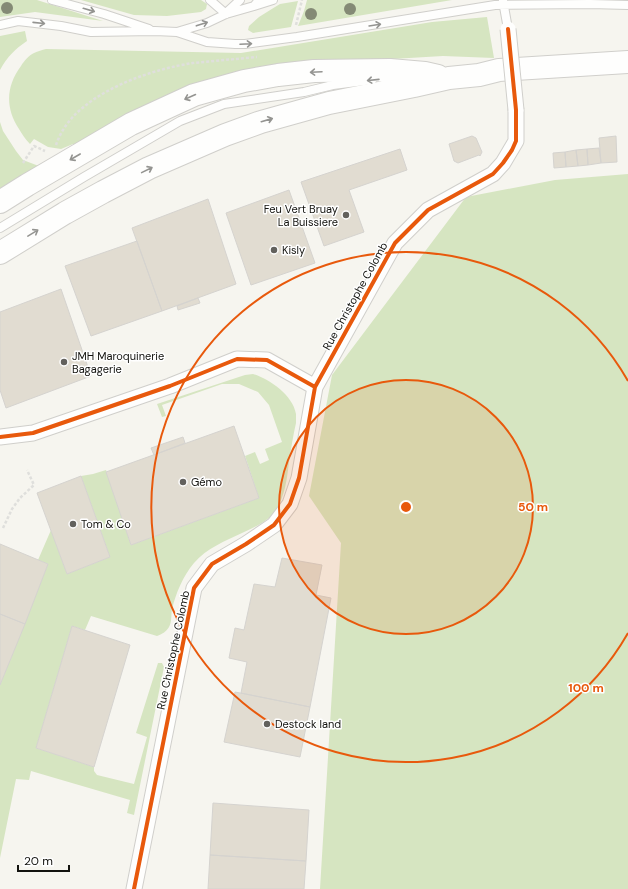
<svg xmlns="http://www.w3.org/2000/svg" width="628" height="889" font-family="'DM Sans',sans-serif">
  <rect width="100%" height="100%" fill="#f6f5ef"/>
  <!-- green -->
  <path fill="#d6e5c1" d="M 0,0 L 37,0 L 103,21 L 35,12 L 0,17 Z
    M 81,0 L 201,0 L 207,4 L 206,9 L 201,12 L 167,16 L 134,15 Z
    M 307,0 L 452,0 L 298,26 L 304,11 Z
    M 298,1 L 291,27 L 253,33 L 248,30 L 249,26 L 259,17 L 275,7 L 280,4 Z
    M 487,17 L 494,58 L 443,56 L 290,65 L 77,149 L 73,144 L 61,149 L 48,147 L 34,139 L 30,144 C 25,139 22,134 19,129 C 5,108 6,86 21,66 C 24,61 29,55 34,53 C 38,51 42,50 46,49 L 241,53 L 432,22 Z
    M 25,31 L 27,41 C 14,50 8,56 0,70 L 0,36 Z
    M 0,122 L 3,131 L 16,151 L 23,160 L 44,168 L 0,197 Z
    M 628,174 L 628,889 L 320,889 L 341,543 L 309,496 L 332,375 L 466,197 L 555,180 Z
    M 253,374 C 269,379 293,395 296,414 C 296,416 296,420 296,423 C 293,436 291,449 289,462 C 287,479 285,497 275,511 C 268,522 254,527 242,533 C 225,541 207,548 194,563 C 183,576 176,593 172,609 C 171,615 172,622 169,627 C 166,632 162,634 157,636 L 91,616 L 85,630 L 72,626 L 36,748 L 94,767 L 94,771 L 97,775 L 134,784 L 147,737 L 136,733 L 158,663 L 162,663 L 164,667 L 134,815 L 127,813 L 130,800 L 31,771 L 29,780 L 16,779 L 0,858 L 0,685 L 48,564 L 38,560 L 51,530 L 67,574 L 110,557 L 81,476 L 93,474 L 106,470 L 131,545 L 259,498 L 245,456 L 255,452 L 260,464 L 269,460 L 265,449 L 282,442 L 269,405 L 258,392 L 239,384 L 222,384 L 162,405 L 166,416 L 162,417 L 157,404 L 245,375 Z"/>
  <!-- building -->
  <path fill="#e1dcd1" stroke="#d5d3cf" d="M 472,136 L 476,138 L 482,152 L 480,156 L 479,155 L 458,163 L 454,161 L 449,144 Z
    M 616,136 L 617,162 L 601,163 L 599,138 Z
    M 599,148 L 601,163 L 588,165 L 587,149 Z
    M 400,149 L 407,170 L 349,190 L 364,232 L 324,246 L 301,182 Z
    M 587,149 L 588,165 L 578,166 L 576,150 Z
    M 576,150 L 578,166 L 566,167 L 565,152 Z
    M 565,152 L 566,167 L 554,168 L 553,153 Z
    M 289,190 L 315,263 L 251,285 L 226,213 Z
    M 208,199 L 236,284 L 162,311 L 132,228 Z
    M 137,241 L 162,311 L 91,336 L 65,266 Z
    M 61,289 L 91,376 L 6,408 L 0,390 L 0,312 Z
    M 198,298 L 200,303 L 178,310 L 177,306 Z
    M 234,426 L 259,498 L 131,545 L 106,472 Z
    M 183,437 L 185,443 L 154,455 L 151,448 Z
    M 81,476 L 110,557 L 67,574 L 37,493 Z
    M 0,544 L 48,564 L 25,624 L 0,614 Z
    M 282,558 L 322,565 L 316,595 L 331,598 L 310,707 L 241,693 L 247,662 L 229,658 L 235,628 L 244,630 L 254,584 L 275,587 Z
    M 0,614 L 25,624 L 0,685 Z
    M 72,626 L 130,645 L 94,767 L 36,748 Z
    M 235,692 L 310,707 L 300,757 L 224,742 Z
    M 213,803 L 309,810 L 306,861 L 210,855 Z
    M 210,855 L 306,861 L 304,889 L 208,889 Z"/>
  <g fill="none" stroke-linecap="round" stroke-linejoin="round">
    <!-- service casing -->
    <g stroke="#d0cfcb" stroke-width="10">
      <path id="service" d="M 52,0 L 104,14 L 149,29
        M 210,0 L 226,14
        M 503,1 L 508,29
        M 254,6 L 273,0
        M 226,13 L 240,0
        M 0,25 L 18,21 L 61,26 L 91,32 L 155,31 L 177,32 L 207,42 L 235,44 L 245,44 L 297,37 L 495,5 L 590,4 L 628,5
        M 177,32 L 207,23 L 226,14 L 254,6 L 259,0
        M 0,228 L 84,177 L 180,121 L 224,104 L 304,92 L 333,85 L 372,80"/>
    </g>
    <!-- minor casing -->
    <g stroke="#d0cfcb" stroke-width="17">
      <path id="minor" d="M 0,437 L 33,433 L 170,386 L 237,359 L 267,360 L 315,387
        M 134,889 L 194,588 L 212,564 L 246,544 L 274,525 L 290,504 L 299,478 L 315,387 L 395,243 L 428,210 L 493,174 L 503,163 L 516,141 L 516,110"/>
    </g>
    <!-- secondary casing -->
    <g stroke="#d0cfcb" stroke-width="24">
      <path id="secondary" d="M 0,202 L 27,185 L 131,124 L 194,95 L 244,81 L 278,75 L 314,71 L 390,70 L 425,73 L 438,76
        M 0,253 L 65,213 L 103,192 L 149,168 L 225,135 L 261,122 L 329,103 L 414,86 L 449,78 L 479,75 L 499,70 L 628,62"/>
    </g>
    <!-- path -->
    <path stroke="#dfdfdc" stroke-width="2.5" stroke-dasharray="3 2" stroke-linecap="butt" d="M 296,25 L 302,0
      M 56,145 C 59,136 64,127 71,119 C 98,88 153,69 193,63 C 214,61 235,59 257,57
      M 23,163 L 34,146 L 45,151
      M 3,528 L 12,509 L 20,498 L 34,485 L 27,470"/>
    <!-- service -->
    <use href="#service" stroke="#fefefd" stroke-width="8"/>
    <!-- minor -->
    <use href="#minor" stroke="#fefefd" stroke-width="15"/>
    <!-- secondary -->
    <use href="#secondary" stroke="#fefefd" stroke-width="22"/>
    <!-- minor-bridge casing -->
    <g stroke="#d0cfcb" stroke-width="17" stroke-linecap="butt">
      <path id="minor-bridge" d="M 508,29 L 516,110"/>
    </g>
    <!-- minor-bridge -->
    <use href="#minor-bridge" stroke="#fefefd" stroke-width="15"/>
    <!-- cycleway casing -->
    <g stroke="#fff" stroke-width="6">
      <path id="cycleway" d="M 0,437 L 33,433 L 170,386 L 237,359 L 267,360 L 315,387
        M 134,889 L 194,588 L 212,564 L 246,544 L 274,525 L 290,504 L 299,478 L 315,387 L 395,243 L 428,210 L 493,174 L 503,163 L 512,150 L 516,141 L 516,110 L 508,29"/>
    </g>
    <!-- cycleway -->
    <use href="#cycleway" stroke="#e8590c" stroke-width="4"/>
  </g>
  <!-- trees -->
  <g fill="#848a75">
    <circle cx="7" cy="8" r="6"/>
    <circle cx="350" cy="9" r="6"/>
    <circle cx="311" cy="14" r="6"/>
  </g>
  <!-- one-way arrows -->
  <defs><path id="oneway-shaft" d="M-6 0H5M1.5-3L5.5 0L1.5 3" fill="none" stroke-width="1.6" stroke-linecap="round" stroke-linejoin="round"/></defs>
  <g stroke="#949491">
    <use href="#oneway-shaft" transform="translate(89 10) rotate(16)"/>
    <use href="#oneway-shaft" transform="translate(39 23) rotate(6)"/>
    <use href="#oneway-shaft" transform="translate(202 24) rotate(-18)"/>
    <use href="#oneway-shaft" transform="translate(375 25) rotate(-9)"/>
    <use href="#oneway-shaft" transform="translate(246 44) rotate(-3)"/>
    <use href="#oneway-shaft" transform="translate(316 72) rotate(177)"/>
    <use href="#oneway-shaft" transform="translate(373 80) rotate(174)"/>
    <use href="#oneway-shaft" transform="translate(190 97) rotate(156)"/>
    <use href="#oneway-shaft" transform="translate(267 120) rotate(-16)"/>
    <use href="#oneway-shaft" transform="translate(75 157) rotate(150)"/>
    <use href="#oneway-shaft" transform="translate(147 170) rotate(-26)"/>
    <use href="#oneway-shaft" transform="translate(33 233) rotate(-31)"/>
  </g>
  <!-- distance rings -->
  <circle cx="406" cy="507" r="127" fill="#e8590c" fill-opacity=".12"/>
  <g fill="none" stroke="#e8590c" stroke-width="2">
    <circle cx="406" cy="507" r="127"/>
    <path d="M628 633A255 255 0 1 1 628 381"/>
  </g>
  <!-- markers -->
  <g fill="#62615d" stroke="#fff" stroke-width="1.5">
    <circle cx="346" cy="215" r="4"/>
    <circle cx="274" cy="250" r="4"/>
    <circle cx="64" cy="362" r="4"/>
    <circle cx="183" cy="482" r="4"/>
    <circle cx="73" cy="524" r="4"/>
    <circle cx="267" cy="724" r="4"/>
  </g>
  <g text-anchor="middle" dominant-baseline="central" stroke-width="3" stroke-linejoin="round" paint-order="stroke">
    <!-- poi labels -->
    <g font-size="11" fill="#12120e" stroke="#fff" text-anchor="start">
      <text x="338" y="209" text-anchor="end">Feu Vert Bruay<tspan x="338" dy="13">La Buissiere</tspan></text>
      <text x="282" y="250">Kisly</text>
      <text x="72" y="356">JMH Maroquinerie<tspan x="72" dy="13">Bagagerie</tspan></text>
      <text x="191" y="482">Gémo</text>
      <text x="81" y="524">Tom &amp; Co</text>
      <text x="275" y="724">Destock land</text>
    </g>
    <!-- street labels -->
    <g font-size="11" fill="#12120e" stroke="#fff">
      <text transform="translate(355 296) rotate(-61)">Rue Christophe Colomb</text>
      <text transform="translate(173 650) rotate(-78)">Rue Christophe Colomb</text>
    </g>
  </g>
  <circle cx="406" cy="507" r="6" fill="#e8590c" stroke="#fff" stroke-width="2"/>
  <g font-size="12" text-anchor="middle" font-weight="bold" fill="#e8590c" stroke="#fff" stroke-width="3" stroke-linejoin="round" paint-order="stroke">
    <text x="533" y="511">50 m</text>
    <text x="586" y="692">100 m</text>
  </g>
  <!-- scale -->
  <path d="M18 865v6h51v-6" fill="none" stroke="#12120e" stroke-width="2"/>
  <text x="24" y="865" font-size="12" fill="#12120e" stroke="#ffffff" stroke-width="3" paint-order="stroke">20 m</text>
</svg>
